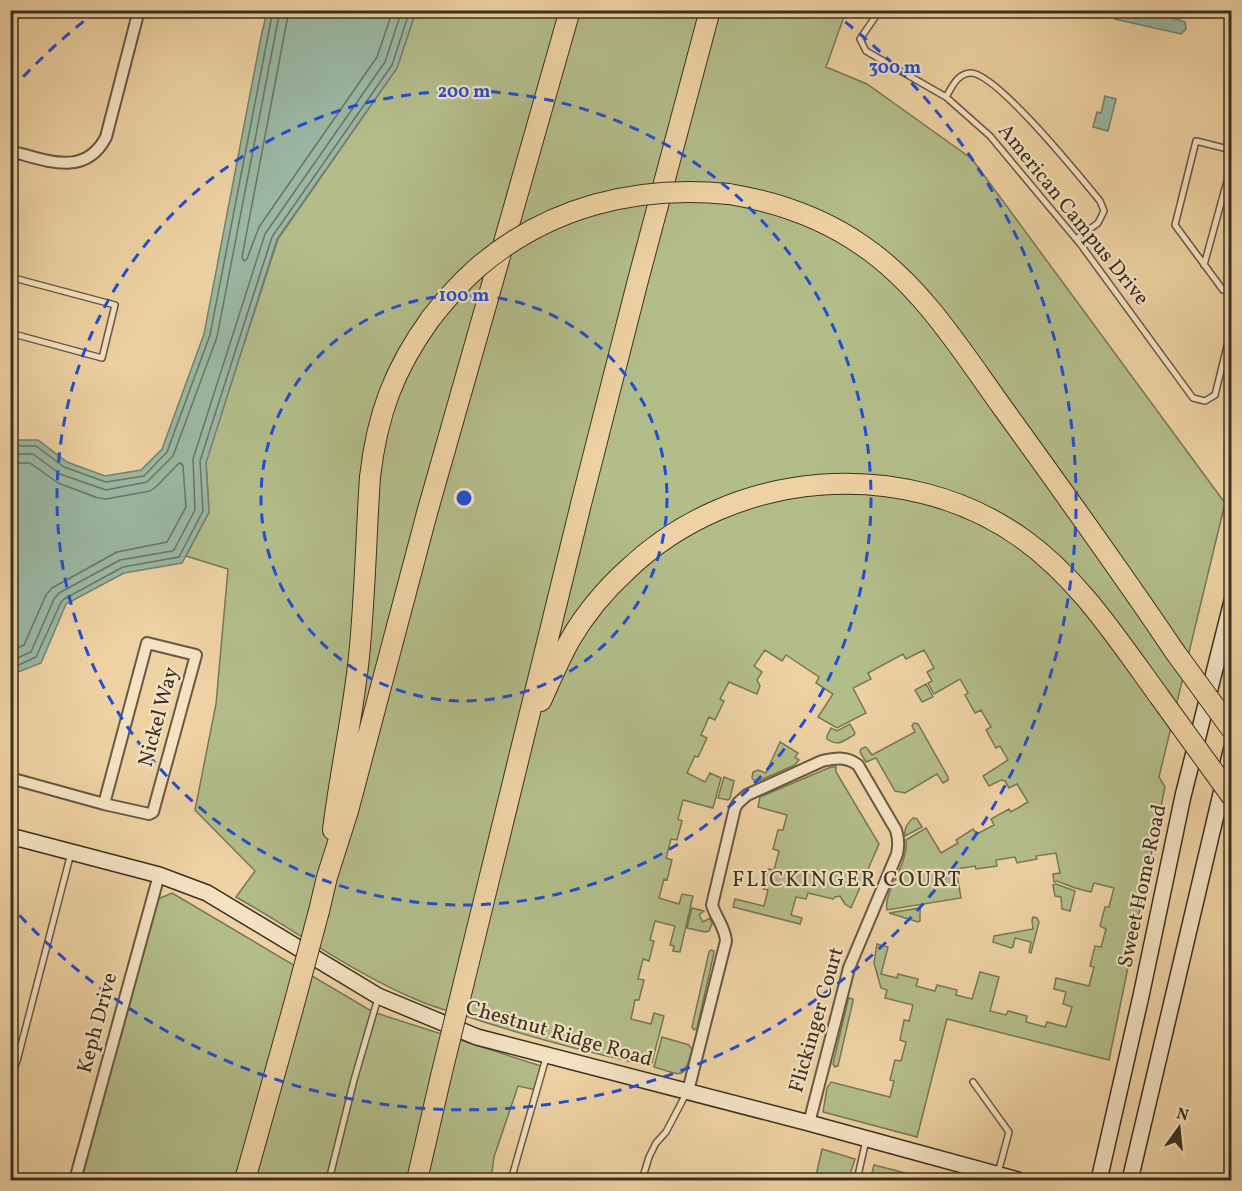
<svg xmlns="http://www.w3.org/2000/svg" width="1242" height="1191" font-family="Vollkorn,serif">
  <rect width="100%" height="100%" fill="#eed2a3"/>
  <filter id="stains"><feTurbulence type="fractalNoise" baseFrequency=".00333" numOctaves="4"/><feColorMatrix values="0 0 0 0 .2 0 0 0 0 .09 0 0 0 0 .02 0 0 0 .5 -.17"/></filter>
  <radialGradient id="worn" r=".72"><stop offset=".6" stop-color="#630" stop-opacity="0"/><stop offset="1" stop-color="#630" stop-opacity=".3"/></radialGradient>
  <!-- green -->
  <path fill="#b3bd8a" stroke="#777657" stroke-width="1.5" d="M 416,11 L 846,11 L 826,67 L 867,84 L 972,159 L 1225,503 L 1159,777 L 1165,787 L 1109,1060 L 947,1019 L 917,1137 L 823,1112 L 827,1088 L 831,1082 L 890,1097 L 894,1081 L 890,1080 L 895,1060 L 901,1061 L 906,1042 L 900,1040 L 904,1020 L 909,1021 L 913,1005 L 885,998 L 887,990 L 881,988 L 874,963 L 877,944 L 888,947 L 881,974 L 897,978 L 898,974 L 918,979 L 916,986 L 935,991 L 937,985 L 957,990 L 956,995 L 972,999 L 980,972 L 999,977 L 990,1011 L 1006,1015 L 1008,1011 L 1027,1016 L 1026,1022 L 1045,1027 L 1047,1022 L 1066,1027 L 1072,1007 L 1063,1004 L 1066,992 L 1054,989 L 1056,978 L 1089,986 L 1094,967 L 1090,966 L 1095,946 L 1101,947 L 1106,929 L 1100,926 L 1105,907 L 1109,907 L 1114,888 L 1094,883 L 1091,892 L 1075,888 L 1057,881 L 1054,882 L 1053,874 L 1060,873 L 1056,853 L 1036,856 L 1037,859 L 1017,863 L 1015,857 L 996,860 L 997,866 L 976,869 L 975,866 L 956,869 L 961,898 L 887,910 C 883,891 909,865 906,840 L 926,828 L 941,853 L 958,843 L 956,840 L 973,829 L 977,834 L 994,825 L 991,819 L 1009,809 L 1011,812 L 1028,802 L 1017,784 L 1009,788 L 1005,781 L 1001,780 L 989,786 L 983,776 L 1008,760 L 1000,746 L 996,748 L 986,730 L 991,727 L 981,710 L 975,713 L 965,695 L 968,693 L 960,679 L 934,694 L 928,683 L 932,681 L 927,672 L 934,668 L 924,650 L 906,659 L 903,654 L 868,673 L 871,679 L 853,688 L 866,713 L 837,728 L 818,717 L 833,694 L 816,683 L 819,677 L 786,655 L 782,661 L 765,650 L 754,666 L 762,672 L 757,680 L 760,686 L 757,694 L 729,682 L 720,699 L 724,701 L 715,720 L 709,717 L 701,735 L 707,738 L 698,757 L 695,756 L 687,773 L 705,782 L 710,773 L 721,778 L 713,808 L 683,800 L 678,819 L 682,821 L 677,840 L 671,839 L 666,858 L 672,860 L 667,880 L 664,879 L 659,898 L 679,904 L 682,894 L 693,896 L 680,952 L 673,951 L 674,946 L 670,945 L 675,926 L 655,921 L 650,940 L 654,941 L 649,961 L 643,959 L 638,979 L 644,980 L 639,1000 L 635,1000 L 631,1019 L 651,1024 L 654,1013 L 664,1016 L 651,1066 C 591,1053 532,1038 475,1019 C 457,1013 439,1009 422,1002 C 356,975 298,932 236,897 L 255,871 L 195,810 L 216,704 L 228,569 L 186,556 L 209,512 L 206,461 L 278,239 L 397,68 Z
    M 926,684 L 933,697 L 922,702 L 915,690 Z
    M 914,723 L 918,724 L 948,777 L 948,780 L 943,783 L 937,774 L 905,793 L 895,791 L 876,758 L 866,762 L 860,752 L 861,749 L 865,747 L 867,748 L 872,755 L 915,732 L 912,726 Z
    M 850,724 L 855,733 L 854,735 C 843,741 839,747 827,739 L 827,736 L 831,728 L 837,731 Z
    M 780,742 L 798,753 L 795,757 L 799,760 L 795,765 L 756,782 L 752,778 L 753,772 L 758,770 L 766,773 Z
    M 831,767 L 836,767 L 836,772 L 879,844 L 851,908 L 845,904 L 840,896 L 835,897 L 833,899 L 808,893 L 806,899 L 796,897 L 791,915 L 802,918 L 800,924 L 733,907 L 735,899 L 764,906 L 768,890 L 763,889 L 768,869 L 774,870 L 779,851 L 773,849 L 778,830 L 783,830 L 787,815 L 758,807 L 760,797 Z
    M 724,777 L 734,781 L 730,798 L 728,800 L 718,798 Z
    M 913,818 L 917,819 L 922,827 L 905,836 C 904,829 907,823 913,818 Z
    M 1056,884 L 1075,891 L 1070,911 L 1062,909 L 1061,897 L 1055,896 L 1053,885 Z
    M 172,893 L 373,1012 L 544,1067 L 537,1090 L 518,1086 L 494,1157 L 491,1180 L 75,1180 L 151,902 Z
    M 692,908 L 704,911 L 699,915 L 703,922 L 710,918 L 712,924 L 709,931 L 705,932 L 687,928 Z
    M 920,908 L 920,921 L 918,922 L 889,913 Z
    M 1033,917 L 1037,918 L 1039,922 L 1031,953 L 1029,952 L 1031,942 L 1015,938 L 1013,947 L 1011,948 L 993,942 L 994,936 L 1033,929 L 1032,920 Z
    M 711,950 L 714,951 L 714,953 L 697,1028 L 694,1030 L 692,1027 L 709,952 Z
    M 849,998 L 853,999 L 853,1001 L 838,1066 L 835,1067 L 833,1064 L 848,1000 Z
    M 662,1037 L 689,1045 L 692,1050 C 684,1081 682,1075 654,1067 Z
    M 822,1149 L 855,1159 L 848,1180 L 815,1180 Z
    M 874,1165 L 933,1180 L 870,1180 Z"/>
  <!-- water -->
  <path fill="#9ab8a3" stroke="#748170" stroke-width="1.5" d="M 267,11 L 416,11 L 397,68 L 277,239 L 206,463 L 209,512 L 182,563 L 124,573 L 66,604 L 41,663 L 11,675 L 11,440 L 38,440 L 67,462 L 105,476 L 141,470 L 162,449 L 204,334 L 261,37 Z
    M 1110,11 L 1152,11 L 1185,22 L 1186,29 L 1181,34 L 1115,19 Z
    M 1105,96 L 1116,99 L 1108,131 L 1093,127 L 1097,112 L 1101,113 Z"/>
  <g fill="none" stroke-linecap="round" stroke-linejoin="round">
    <!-- shore -->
    <path stroke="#6a7464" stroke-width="1.5" d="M 289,10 L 242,257 L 244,261 L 247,259 L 259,227 L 377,57 L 393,10
      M 10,446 L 36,446 L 64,467 L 106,482 L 144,476 L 167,452 L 210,335 L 273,10
      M 10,454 L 33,454 L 60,474 L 106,490 L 147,482 L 173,456 L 217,337 L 280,10
      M 10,463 L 30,463 L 58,483 L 98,498 L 106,499 L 150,491 L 157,486 L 178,464 L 181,463 L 183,466 L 186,507 L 167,542 L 117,552 L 52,588 L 46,595 L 24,645 L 10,651
      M 10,661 L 31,652 L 54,599 L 59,593 L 120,560 L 172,551 L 174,550 L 195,510 L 193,459 L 265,234 L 385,62 L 402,10
      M 10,669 L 36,657 L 61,602 L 64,599 L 123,567 L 179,557 L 203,511 L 200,461 L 272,237 L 392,65 L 410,10"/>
    <!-- lane casing -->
    <g stroke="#685844" stroke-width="8">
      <path id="lane" d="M 880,10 L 860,39 L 866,51 L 946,97 L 990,136 L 1081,245 L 1193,398 L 1205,401 L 1215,395 L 1232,326
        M 946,97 C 952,87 957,74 970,73 C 995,71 1081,178 1100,201 L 1104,211 L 1098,223 L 1076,239
        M 1232,150 L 1196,141 L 1175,225 L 1223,290 L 1232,292
        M 1204,265 L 1232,163
        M 10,277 L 115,305 L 102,358 L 10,333
        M 10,1072 L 13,1072 L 17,1061 L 71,853
        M 973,1082 L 1009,1132 L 998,1173
        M 329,1180 L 354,1080 L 378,998
        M 511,1180 L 546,1058
        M 642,1180 L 649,1157 L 656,1143 L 666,1132 L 687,1092
        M 857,1180 L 866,1140"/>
    </g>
    <!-- street casing -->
    <g stroke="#685844" stroke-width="14">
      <path id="street" d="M 10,151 C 46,160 85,178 106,137 L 139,10
        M 10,778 L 104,804 L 149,814 L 153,812 L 196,655 L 147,643 L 104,804
        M 688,1091 L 726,941 C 725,927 716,918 712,905 L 735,808 L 738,803 L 747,795 L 822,761 C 835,758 846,756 858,765 L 896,830 C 899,839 899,845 897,854 L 849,968 L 809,1123
        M 75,1180 L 159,875"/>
    </g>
    <!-- secondary casing -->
    <g stroke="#3b2f24" stroke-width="18">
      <path id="secondary" d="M 10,836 L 159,875 L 207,893 L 378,996 L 477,1037 L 809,1123 L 1018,1180
        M 1099,1180 L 1141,996 L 1183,796 L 1232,601
        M 1130,1180 L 1232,747"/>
    </g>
    <!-- highway casing -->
    <g stroke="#3b2f24" stroke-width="22">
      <path id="highway" d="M 729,194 C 777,202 823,218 863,246 C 923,287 963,353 1005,411 C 1062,490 1120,570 1175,652
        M 541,701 C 550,681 559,660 570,640 C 585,614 605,590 627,570 C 732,469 904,454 1023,539 C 1080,580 1118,640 1159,696
        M 333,830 C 340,772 353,715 359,657 C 365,597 366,537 370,477 C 377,415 394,369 431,318
        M 319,911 L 327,877 L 348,811 L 427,513 L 570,10
        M 464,982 L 581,504 L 637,284 L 710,10
        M 245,1180 L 293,1008
        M 417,1180 L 441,1076"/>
    </g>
    <!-- lane -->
    <use href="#lane" stroke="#f4e2c3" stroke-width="5"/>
    <!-- street -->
    <use href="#street" stroke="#f4e2c3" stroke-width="10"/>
    <!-- secondary -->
    <use href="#secondary" stroke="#f4e2c3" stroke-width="15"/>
    <!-- highway -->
    <use href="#highway" stroke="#eed2a3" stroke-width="20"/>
    <!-- highway-bridge casing -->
    <g stroke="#3b2f24" stroke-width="22" stroke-linecap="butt">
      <path id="highway-bridge" d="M 431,318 C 445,300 460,283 477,268 C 549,206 637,185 729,194
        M 1175,652 L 1232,730
        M 1159,696 L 1232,797
        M 293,1008 L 319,911
        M 441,1076 L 464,982"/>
    </g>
    <!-- highway-bridge -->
    <use href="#highway-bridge" stroke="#eed2a3" stroke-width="20"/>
  </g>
  <!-- distance rings -->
  <g fill="none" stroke="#1d4ed8" stroke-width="3" stroke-dasharray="10 8">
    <circle cx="464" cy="498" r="203"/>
    <circle cx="464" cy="498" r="407"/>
    <path d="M11 90A610 610 0 0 1 97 11M831 11A610 610 0 1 1 11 906"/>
  </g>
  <g text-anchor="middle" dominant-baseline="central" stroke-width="4.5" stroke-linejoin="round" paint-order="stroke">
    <!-- street labels -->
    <g font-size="21" fill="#3b2f24" stroke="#f4e2c3">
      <text transform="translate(1073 215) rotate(51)">American Campus Drive</text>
      <text transform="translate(159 717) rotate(-75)">Nickel Way</text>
      <text transform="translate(1143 886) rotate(-78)">Sweet Home Road</text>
      <text transform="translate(817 1020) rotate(-74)">Flickinger Court</text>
      <text transform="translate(98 1023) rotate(-75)">Keph Drive</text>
      <text transform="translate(559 1034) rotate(16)">Chestnut Ridge Road</text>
    </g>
    <!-- neighbourhood labels -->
    <g font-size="22" letter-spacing="1.5" fill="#3b2f24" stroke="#f4e2c3">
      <text x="847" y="880">FLICKINGER COURT</text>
    </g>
  </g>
  <circle cx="464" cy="498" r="9" fill="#1d4ed8" stroke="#f4e2c3" stroke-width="3"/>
  <g font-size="18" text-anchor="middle" font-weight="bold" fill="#1d4ed8" stroke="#f4e2c3" stroke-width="4.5" stroke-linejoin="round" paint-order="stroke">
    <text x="895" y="73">300 m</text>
    <text x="464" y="97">200 m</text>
    <text x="464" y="301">100 m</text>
  </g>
  <!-- margin -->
  <rect width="1242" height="1191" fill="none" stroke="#eed2a3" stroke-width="36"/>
  <rect x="12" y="12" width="1218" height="1167" fill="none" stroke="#3b2f24" stroke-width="3"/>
  <rect x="18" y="18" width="1206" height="1155" fill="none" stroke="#3b2f24" stroke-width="1.5"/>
  <!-- north arrow -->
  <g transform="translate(1179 1128) rotate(15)" stroke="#f4e2c3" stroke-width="4.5" paint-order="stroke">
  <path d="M0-4.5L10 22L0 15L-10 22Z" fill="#3b2f24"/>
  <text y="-9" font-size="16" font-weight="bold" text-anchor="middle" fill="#3b2f24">N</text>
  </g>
  <rect width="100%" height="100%" filter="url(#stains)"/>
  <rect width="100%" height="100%" fill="url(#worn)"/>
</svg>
